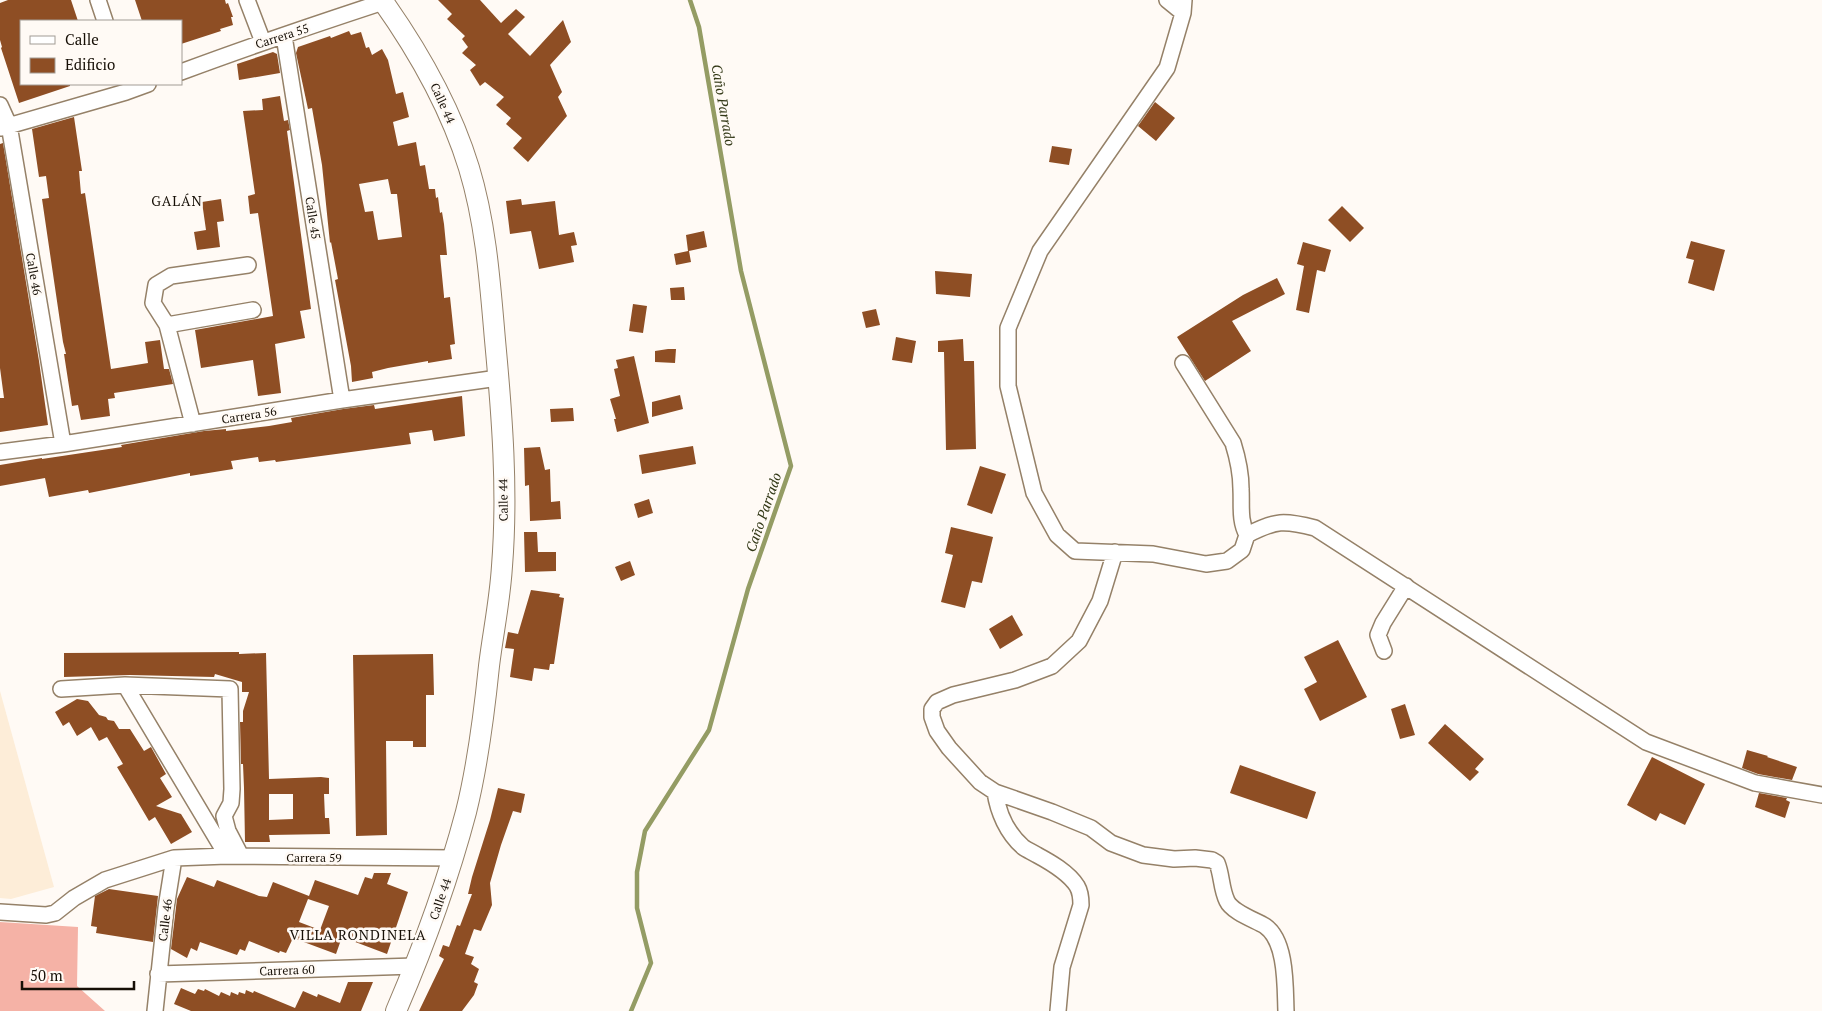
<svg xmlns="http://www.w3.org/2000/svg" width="1822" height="1011" font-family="'PT Serif',serif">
  <rect width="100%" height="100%" fill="#fffaf5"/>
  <!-- built -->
  <path fill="#fdedd8" d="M 0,691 L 54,887 L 11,899 L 0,898 Z"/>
  <!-- forest -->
  <path fill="#f5b2a6" d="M 0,922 L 78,927 L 77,986 L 105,1011 L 0,1011 Z"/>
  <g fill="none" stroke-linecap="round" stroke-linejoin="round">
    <!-- stream -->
    <path stroke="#949c64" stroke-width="4.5" d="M 631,1011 L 651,963 L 637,908 L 637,872 L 645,831 L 709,730 L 748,589 L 791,466 L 741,271 L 699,27 L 690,0"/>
  </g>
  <!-- building -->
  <path fill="#8e4e24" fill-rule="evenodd" d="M 8,0 L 71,0 L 78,21 L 21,21 L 21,84 L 70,84 L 70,86 L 19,103 L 1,48 L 2,47 L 0,40 L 0,3 Z
    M 135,0 L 225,0 L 226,4 L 228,3 L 233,17 L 231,17 L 233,25 L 220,29 L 221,31 L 181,44 L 181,21 L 142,21 Z
    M 438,0 L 480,0 L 501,23 L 516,9 L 525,17 L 508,34 L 530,56 L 563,20 L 571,42 L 550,65 L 562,92 L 558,97 L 567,116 L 528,162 L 513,148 L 522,138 L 506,124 L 511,118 L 496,105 L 504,97 L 485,82 L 480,86 L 470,70 L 476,65 L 462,53 L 468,47 L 462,39 L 465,36 L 447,19 L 452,14 Z
    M 349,31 L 351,35 L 361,32 L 366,48 L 369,47 L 372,55 L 382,49 L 388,60 L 396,94 L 403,92 L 409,117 L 393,122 L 398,146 L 416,142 L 420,166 L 425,165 L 429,189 L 435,189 L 436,198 L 438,197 L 440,213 L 442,212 L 444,224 L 447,255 L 440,255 L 444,296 L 444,298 L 450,297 L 455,344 L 450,345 L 452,359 L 428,363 L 428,361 L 388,368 L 372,372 L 373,378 L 352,382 L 351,366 L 335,280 L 338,279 L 331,242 L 330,243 L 322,165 L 312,108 L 308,109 L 296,53 L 298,47 L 330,36 L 331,38 ZM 388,179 L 391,194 L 397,194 L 402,237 L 378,240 L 373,211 L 365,212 L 359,184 Z
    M 273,52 L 277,54 L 280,73 L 239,80 L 237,64 Z
    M 280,96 L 284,121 L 288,120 L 290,130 L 287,131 L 311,309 L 300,311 L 305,338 L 275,344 L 281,393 L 258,396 L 253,360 L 201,368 L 195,330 L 273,316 L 258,213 L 250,214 L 248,196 L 255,194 L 243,111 L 263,110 L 262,99 Z
    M 1155,102 L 1175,118 L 1156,141 L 1138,126 Z
    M 74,117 L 82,171 L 79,171 L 81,194 L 85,193 L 111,369 L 148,363 L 145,342 L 160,340 L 164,369 L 169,369 L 173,384 L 114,393 L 115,398 L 108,399 L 110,416 L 81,420 L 78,405 L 72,406 L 64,354 L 66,354 L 63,342 L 42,199 L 49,198 L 46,176 L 39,177 L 32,129 Z
    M 3,143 L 39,361 L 48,425 L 0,432 L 0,398 L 4,398 L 0,368 L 0,144 Z
    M 1052,146 L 1072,149 L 1069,165 L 1049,162 Z
    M 221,199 L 224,221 L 217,222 L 220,247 L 197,250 L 194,232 L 206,230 L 202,202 Z
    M 521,199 L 522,205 L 555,201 L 559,235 L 574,232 L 577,245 L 571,246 L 574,262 L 539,269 L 531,231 L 510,234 L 506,201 Z
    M 1342,206 L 1364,228 L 1350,242 L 1328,220 Z
    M 704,231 L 707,247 L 689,251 L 691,262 L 676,265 L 674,254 L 688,251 L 686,235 Z
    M 1691,241 L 1725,250 L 1714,291 L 1688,283 L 1694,260 L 1686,258 Z
    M 1303,242 L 1331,250 L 1325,272 L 1317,270 L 1309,313 L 1296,310 L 1304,266 L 1297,264 Z
    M 935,271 L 972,274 L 970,297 L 936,294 Z
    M 1277,278 L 1285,294 L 1232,321 L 1251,351 L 1205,381 L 1177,337 L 1243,295 Z
    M 684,287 L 685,300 L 671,300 L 670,288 Z
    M 633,304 L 647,306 L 643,333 L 629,331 Z
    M 876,309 L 880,325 L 866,328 L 862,312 Z
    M 896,337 L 916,341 L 912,363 L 892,360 Z
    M 963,339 L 964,361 L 974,361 L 976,449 L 946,450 L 944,352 L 938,352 L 938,341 Z
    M 668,349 L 676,349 L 675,363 L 655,362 L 655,351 Z
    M 634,356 L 649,423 L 617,432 L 614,419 L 616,419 L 610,399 L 620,396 L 614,369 L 618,368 L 616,360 Z
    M 680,395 L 683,409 L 652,417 L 652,402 Z
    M 462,396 L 465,436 L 434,441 L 432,430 L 409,433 L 411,444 L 276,462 L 275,460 L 259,462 L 258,457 L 231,461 L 233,469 L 190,476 L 190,473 L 89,493 L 88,490 L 49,497 L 45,478 L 0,486 L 0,465 L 42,458 L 42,459 L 122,447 L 121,445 L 204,431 L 226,429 L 226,431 L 269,426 L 292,422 L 291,418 L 343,409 L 374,405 L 375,409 Z
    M 573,408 L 574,421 L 551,422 L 550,409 Z
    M 693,446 L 696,464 L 642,474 L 639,455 Z
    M 540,447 L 545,470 L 550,469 L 551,502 L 560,501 L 561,519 L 530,521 L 529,485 L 525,486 L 524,448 Z
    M 980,466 L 1006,474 L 992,514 L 967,505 Z
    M 649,499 L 653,513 L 638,518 L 634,504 Z
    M 951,527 L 993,537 L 982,583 L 972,581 L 965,608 L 941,602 L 953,555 L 945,553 Z
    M 524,532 L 537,532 L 538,552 L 556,552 L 556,571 L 525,572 Z
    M 630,561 L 635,575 L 621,581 L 615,567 Z
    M 531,590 L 560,594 L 559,597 L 564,598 L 554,664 L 550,664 L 549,670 L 534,668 L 532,681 L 510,677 L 514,649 L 505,648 L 508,632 L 518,634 Z
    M 1012,615 L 1023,635 L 1000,649 L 989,629 Z
    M 1338,640 L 1367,697 L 1320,721 L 1304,689 L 1317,682 L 1304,657 Z
    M 239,652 L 239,654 L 266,653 L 269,779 L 321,777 L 329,778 L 329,794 L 324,794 L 325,818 L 329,818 L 330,834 L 269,835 L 270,842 L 245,842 L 244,788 L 243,764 L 241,764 L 240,722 L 243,722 L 243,711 L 249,692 L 242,692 L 242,682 L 215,674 L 214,677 L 130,675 L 64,677 L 64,653 ZM 269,794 L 293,794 L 293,819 L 269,820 Z
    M 433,654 L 434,695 L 426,695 L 426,747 L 413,747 L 413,741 L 386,741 L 387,835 L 356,836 L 353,655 Z
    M 77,699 L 88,701 L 99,715 L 106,717 L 108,720 L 114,721 L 119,729 L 130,729 L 144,751 L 151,747 L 166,774 L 160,778 L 172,797 L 156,806 L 181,814 L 192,832 L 171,844 L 155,817 L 149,821 L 129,787 L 117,767 L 123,764 L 107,737 L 99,741 L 91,727 L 77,736 L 69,722 L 63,726 L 55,712 Z
    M 1405,704 L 1415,735 L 1400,739 L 1391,709 Z
    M 1445,724 L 1484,759 L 1475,769 L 1479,772 L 1470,781 L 1428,743 Z
    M 1747,750 L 1768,756 L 1767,757 L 1797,767 L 1792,780 L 1758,774 L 1742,768 Z
    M 1652,757 L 1705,784 L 1685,825 L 1660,813 L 1656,821 L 1627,805 Z
    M 1240,765 L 1316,792 L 1307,819 L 1230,793 Z
    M 498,788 L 525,794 L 521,813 L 513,811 L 501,845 L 490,883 L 492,905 L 481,931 L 474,929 L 465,954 L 474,957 L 471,964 L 479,969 L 474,982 L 478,984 L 474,995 L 462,1011 L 419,1011 L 444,959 L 439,956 L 443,945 L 449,947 L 457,925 L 460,926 L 472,894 L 468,894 L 472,877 L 490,820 Z
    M 1759,793 L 1787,798 L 1786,800 L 1790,802 L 1785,818 L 1755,807 Z
    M 374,873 L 391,873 L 387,884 L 408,892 L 387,954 L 342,937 L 336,954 L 293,938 L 286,953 L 280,951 L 279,953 L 249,941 L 245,951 L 240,949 L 237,955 L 200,942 L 197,951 L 191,948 L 187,958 L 171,949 L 177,899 L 187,877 L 214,887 L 217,880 L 259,896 L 267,897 L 273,882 L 309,896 L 315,880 L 358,895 L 365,877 L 372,879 ZM 308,899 L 329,906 L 320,930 L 299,922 Z
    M 109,889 L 158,896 L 153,942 L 96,933 L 97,927 L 91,926 L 95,896 Z
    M 348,982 L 373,982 L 361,1011 L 191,1011 L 174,1004 L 181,988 L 195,994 L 198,989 L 204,991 L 205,989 L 219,996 L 221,992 L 230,996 L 231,992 L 238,995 L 239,992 L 245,994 L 246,990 L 253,993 L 254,991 L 295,1008 L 303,991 L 317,997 L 318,994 L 340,1003 Z"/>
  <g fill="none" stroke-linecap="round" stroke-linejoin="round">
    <!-- minor casing -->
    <g stroke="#958168" stroke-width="18">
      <path id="minor" d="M 98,0 L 105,21
        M 247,0 L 263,42
        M 1167,0 L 1183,13
        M 1184,0 L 1183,13 L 1167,68 L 1040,251 L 1008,328 L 1008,386 L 1034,493 L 1057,535 L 1075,551 L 1153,554 L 1206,564 L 1227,561 L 1242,550 L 1247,535 C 1276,520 1284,520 1315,528 L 1646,742 L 1755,783 L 1822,795
        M 284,36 L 342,400
        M 181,72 C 248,47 316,24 383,2
        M 0,105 L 9,125 L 63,444
        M 1,128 L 126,92 L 148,84
        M 167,325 L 253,310
        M 1183,363 L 1233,443 C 1238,459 1241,473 1241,489 C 1242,505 1239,520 1247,535
        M 193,424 L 167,325 L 153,303 L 156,285 L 171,276 L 248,265
        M 0,452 L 63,444 L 342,400 L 498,378
        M 1115,552 L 1100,601 L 1079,641 L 1052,666 L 1015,680 L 953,695 L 937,702 L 932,709 L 932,717 L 937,731 L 949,748 L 980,782 L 995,792 L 1052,812 L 1091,828 L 1111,843 L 1143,855 L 1174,859 L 1195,858 L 1212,860 L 1217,863 C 1222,875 1221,889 1227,901 C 1232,912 1255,920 1265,926 C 1287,941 1285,988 1286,1011
        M 1384,651 L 1378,635 L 1383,623 L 1406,586
        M 125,685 L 227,856
        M 61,689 L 125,685 L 230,689 L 232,789 L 231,803 L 224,816 L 228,831 L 241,856
        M 995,792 C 998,812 1007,833 1023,847 C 1027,850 1032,852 1037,855 C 1050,862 1068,872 1077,886 C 1080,891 1081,899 1081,905 L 1062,967 L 1058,1011
        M 0,912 L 46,915 L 55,913 L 74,898 L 105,880 L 174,858 L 227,856 L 453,858
        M 158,974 L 415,966
        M 155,1011 L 166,908 L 174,858"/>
    </g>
    <!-- major casing -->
    <g stroke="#958168" stroke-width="22">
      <path id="major" d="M 382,0 C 419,52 450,106 469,168 C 486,224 490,282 495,340 C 502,415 508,491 502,566 C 500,600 493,633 489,666 C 484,715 478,764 466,812 C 448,880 424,946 396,1011"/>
    </g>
    <!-- minor -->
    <use href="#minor" stroke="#fff" stroke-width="15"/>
    <!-- major -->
    <use href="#major" stroke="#fff" stroke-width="20"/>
  </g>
  <g text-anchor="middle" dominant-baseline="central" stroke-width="5" stroke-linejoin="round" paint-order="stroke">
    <!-- street labels -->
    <g font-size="12" fill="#160f06" stroke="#fffaf5">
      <text transform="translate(282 36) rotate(-18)">Carrera 55</text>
      <text transform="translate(443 103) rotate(65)">Calle 44</text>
      <text transform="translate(313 218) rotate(81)">Calle 45</text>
      <text transform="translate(34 274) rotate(80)">Calle 46</text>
      <text transform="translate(249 415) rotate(-9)">Carrera 56</text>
      <text transform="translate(503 500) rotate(-91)">Calle 44</text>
      <text x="314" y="857">Carrera 59</text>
      <text transform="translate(440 899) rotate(-71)">Calle 44</text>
      <text transform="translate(165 920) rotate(-83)">Calle 46</text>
      <text transform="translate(287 970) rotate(-2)">Carrera 60</text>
    </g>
    <!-- water labels -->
    <g font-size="14" font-style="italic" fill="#323816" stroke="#fffaf5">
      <text transform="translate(724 105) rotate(80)">Caño Parrado</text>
      <text transform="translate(763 512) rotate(-71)">Caño Parrado</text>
    </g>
    <!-- neighbourhood labels -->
    <g font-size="14" letter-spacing="1" fill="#160f06" stroke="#fffaf5">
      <text x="177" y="200">GALÁN</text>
      <text x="358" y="934">VILLA RONDINELA</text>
    </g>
  </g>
  <!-- legend -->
  <rect x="20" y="20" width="162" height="65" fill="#fffaf5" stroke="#a29c95"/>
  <rect x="30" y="36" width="25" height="8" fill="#ffffff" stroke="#a29c95"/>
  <text x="65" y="45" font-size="15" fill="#160f06">Calle</text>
  <rect x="30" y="58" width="25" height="15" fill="#8e4e24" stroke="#a29c95"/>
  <text x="65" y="70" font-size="15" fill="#160f06">Edificio</text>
  <!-- scale -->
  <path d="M22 981v8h112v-8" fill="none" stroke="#160f06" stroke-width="2.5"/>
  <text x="30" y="981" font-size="15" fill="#160f06" stroke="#fffaf5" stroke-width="4" paint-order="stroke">50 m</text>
</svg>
